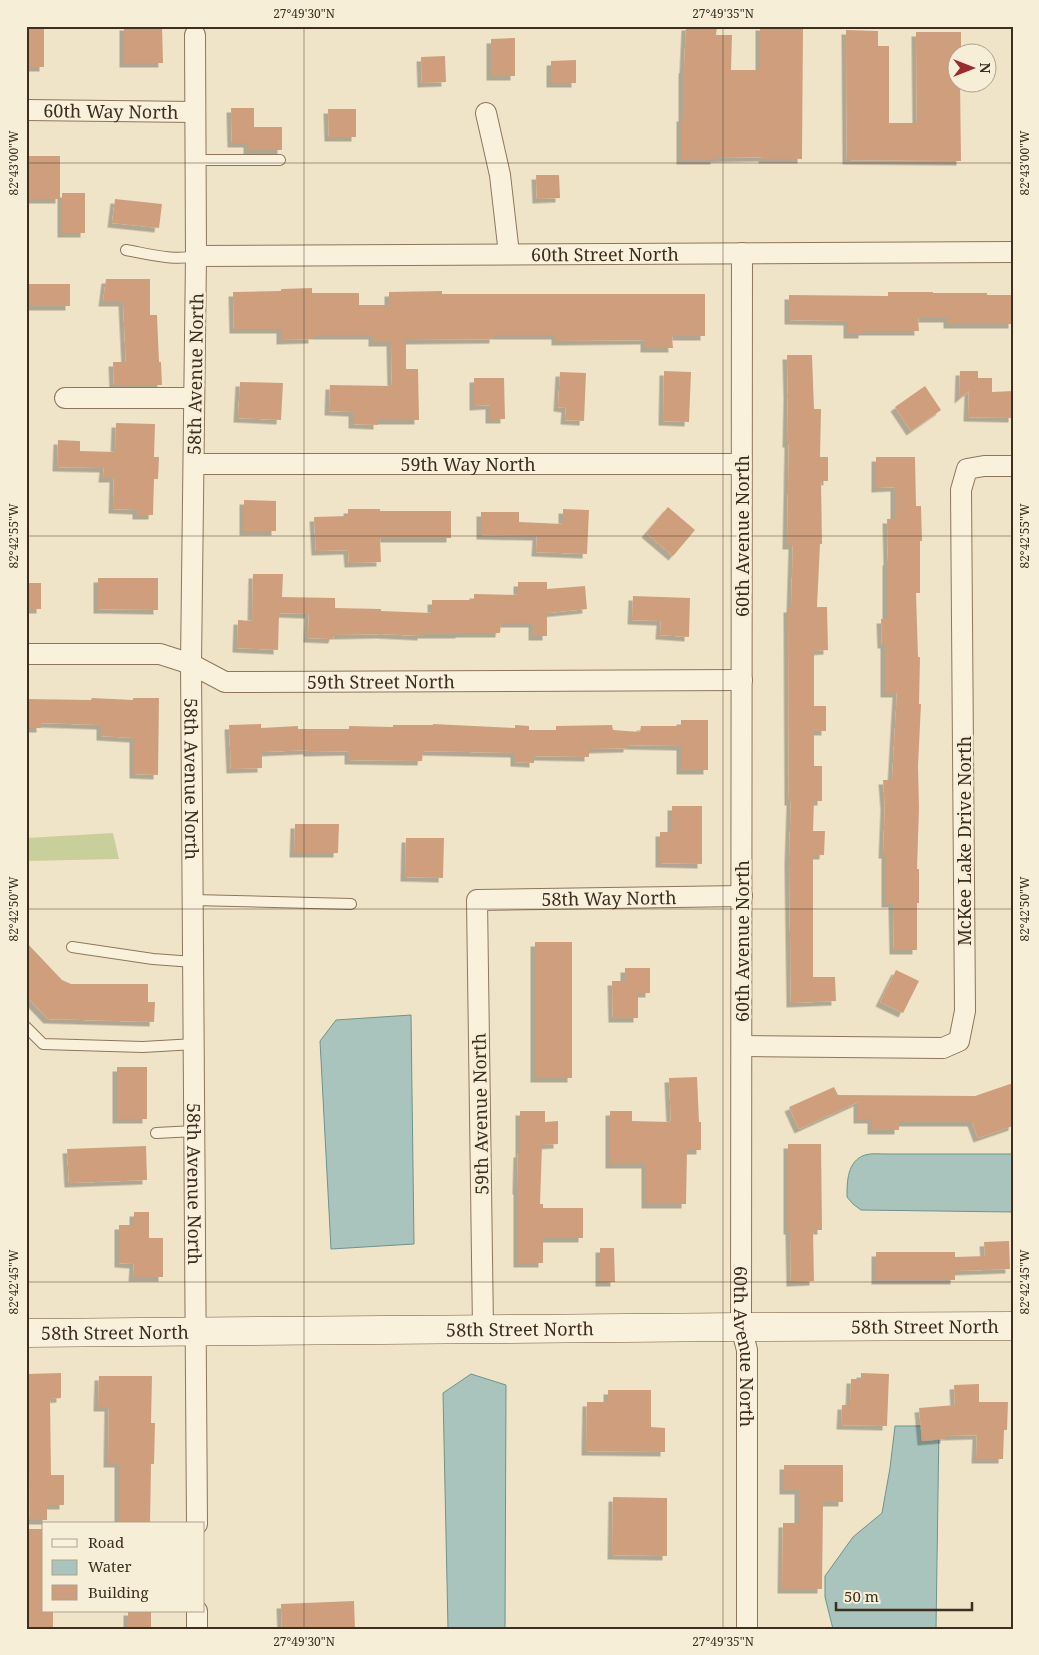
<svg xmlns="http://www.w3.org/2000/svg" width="1039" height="1655" font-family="'Noto Serif',serif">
  <defs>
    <filter id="shadow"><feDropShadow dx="-4.5" dy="4.5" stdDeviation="0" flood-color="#0004"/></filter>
  </defs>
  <rect width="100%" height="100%" fill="#f0e4c8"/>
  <!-- green -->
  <path fill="#c9cf9b" d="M 113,833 L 119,859 L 26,861 L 26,838 Z"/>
  <!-- water -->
  <path fill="#a9c4bc" stroke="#6f938a" d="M 411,1015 L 414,1244 L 331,1249 L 320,1041 L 336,1020 Z
    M 886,1154 L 1013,1154 L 1013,1212 L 861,1210 L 853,1204 L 847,1197 C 847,1182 847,1161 865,1155 C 871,1153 879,1154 886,1154 Z
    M 471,1374 L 506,1385 L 505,1629 L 448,1629 L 443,1393 Z
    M 895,1426 L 939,1426 L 936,1629 L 833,1629 L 825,1597 L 825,1576 L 853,1537 L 882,1513 L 890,1468 Z"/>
  <!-- building -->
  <path fill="#cf9f7d" filter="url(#shadow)" d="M 26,26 L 44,26 L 44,67 L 26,67 Z
    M 124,26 L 162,26 L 163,63 L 124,63 Z
    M 686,26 L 717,26 L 716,35 L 732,35 L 731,70 L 760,70 L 760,26 L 803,26 L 802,159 L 763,159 L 763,157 L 715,158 L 715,160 L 681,160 L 681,117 L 683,117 L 683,69 L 684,69 Z
    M 846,30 L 878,31 L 878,46 L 889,46 L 889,123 L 917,123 L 916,32 L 961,32 L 961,52 L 956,52 L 956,82 L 960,82 L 961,161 L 847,160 Z
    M 515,38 L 515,76 L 491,76 L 491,39 Z
    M 445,56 L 446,82 L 422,83 L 421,57 Z
    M 576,60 L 576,83 L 551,83 L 551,61 Z
    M 231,108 L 254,108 L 254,127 L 282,127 L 282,150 L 248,150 L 248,143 L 232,143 Z
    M 328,109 L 356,109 L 356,137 L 329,137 Z
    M 26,156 L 60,156 L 60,199 L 26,199 Z
    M 536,175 L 559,175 L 560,198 L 537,199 Z
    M 62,193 L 85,193 L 85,233 L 62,233 Z
    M 115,199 L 162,204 L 159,228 L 112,223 Z
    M 106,279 L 150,279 L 150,315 L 157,315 L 159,362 L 161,362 L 162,385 L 114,385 L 113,362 L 126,362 L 123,302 L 103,302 Z
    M 26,284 L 70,284 L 70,306 L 26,306 Z
    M 312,288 L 312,293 L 359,293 L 359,305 L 389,305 L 389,292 L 442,291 L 442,294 L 705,294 L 705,336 L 672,336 L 673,348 L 645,348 L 645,340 L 556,341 L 556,335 L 494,335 L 494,339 L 406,340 L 406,369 L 418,369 L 419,420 L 378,420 L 378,425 L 353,424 L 353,412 L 329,411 L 330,385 L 392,386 L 391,342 L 373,342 L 373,335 L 313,335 L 313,339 L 281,340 L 281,329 L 234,329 L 233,292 L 281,291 L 281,289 Z
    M 888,292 L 933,292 L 933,293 L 987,293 L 987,295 L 1013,295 L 1013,324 L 948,324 L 948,318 L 918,318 L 919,331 L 863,331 L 863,334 L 848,334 L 848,321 L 789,320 L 789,295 L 888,296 Z
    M 787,355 L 812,355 L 814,409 L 821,409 L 820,457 L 828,457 L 828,481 L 821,481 L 822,544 L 820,544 L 817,607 L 827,607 L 828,650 L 814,651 L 814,706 L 826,706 L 826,731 L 814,731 L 814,766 L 822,766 L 822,801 L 814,801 L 813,831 L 825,831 L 824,855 L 813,855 L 813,977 L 835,977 L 836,1001 L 791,1003 L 789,861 L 791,801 L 789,801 L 788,608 L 791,608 L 793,545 L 787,545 L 789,443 L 787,443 L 788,395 Z
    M 664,371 L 691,372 L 689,422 L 663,421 Z
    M 960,371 L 978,371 L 978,378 L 992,378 L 992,392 L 1013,391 L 1013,418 L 968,417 L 969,391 L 959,399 Z
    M 560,372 L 586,373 L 584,421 L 565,420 L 566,408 L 558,407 Z
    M 474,378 L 504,378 L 505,419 L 490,419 L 490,405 L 474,406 Z
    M 240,382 L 283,383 L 281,420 L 238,418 Z
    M 925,386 L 941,410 L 911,431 L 895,407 Z
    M 116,423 L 155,424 L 154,457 L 159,457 L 158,479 L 154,479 L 153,515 L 137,515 L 137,510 L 113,509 L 114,478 L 103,478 L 104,468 L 57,467 L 58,440 L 80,441 L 80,451 L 115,452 Z
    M 876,457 L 915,457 L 916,506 L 921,506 L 922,541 L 920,541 L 920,593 L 916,593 L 918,657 L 920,657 L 919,704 L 921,704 L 918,766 L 919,808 L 917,869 L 919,869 L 919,903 L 917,903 L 917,950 L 894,950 L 893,903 L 886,903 L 886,854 L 883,854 L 885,805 L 883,780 L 892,780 L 897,693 L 885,693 L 885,644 L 882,644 L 881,619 L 887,619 L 887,561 L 888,561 L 887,519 L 895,519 L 895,487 L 876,488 Z
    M 244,500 L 276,501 L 276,531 L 244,531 Z
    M 668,507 L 695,530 L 673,556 L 646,533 Z
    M 348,509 L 380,509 L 380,511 L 451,511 L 451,538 L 380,538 L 381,562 L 349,563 L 348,550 L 316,551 L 314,517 L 348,516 Z
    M 563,509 L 589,510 L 587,554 L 536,552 L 537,536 L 481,535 L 481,512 L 519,512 L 519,522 L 563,524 Z
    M 253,574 L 283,574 L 282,597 L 335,598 L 335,608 L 381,609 L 381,611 L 432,613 L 432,600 L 474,600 L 474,594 L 518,595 L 518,582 L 547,582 L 547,589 L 585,586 L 587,609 L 547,613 L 547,636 L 533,636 L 533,623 L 501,623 L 500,633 L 460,633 L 460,634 L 422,634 L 422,636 L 381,634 L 334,635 L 333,639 L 308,638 L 309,614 L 279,613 L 278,650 L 237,648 L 238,620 L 252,621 Z
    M 98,578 L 158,578 L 158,610 L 98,609 Z
    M 26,583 L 41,583 L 41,609 L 26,609 Z
    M 633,596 L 690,598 L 689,637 L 660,635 L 661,621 L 632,620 Z
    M 92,698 L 133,700 L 133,698 L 159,698 L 158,775 L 134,774 L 134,738 L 101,736 L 101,725 L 41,723 L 41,728 L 26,728 L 26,699 L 91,700 Z
    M 681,720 L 708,720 L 708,770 L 681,770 L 681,746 L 628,745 L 628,748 L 589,749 L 589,757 L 534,756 L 534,763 L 515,762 L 515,753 L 423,751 L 422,761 L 349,760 L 349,751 L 308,752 L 308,750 L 262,752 L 262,768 L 231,769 L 229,725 L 261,724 L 261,728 L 298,726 L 298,729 L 349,729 L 349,726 L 393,727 L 393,725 L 433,725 L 433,724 L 515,728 L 515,725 L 529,726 L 529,730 L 556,730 L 556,726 L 612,725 L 613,730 L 640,732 L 641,726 L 681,726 Z
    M 672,806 L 702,806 L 702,864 L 660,863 L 660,832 L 672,832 Z
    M 295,824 L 339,824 L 338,853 L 294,853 Z
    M 406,838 L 444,838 L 443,878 L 405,877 Z
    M 26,942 L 62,980 L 71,984 L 148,984 L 148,1002 L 155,1002 L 154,1022 L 48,1019 L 26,996 Z
    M 535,942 L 572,942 L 572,1078 L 535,1078 Z
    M 625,968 L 650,968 L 650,993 L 638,993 L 638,1018 L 613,1018 L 612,981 L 625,981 Z
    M 896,970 L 919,981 L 903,1013 L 880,1002 Z
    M 117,1067 L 147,1067 L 147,1119 L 117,1119 Z
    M 697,1077 L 699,1122 L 701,1122 L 701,1150 L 687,1150 L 686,1204 L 646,1204 L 646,1164 L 610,1164 L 610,1111 L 632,1111 L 632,1121 L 671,1122 L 669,1078 Z
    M 1013,1083 L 1013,1126 L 978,1138 L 972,1122 L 899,1122 L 899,1130 L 872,1130 L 872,1119 L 858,1119 L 858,1102 L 799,1129 L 789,1107 L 834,1087 L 838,1095 L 975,1096 Z
    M 520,1111 L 545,1111 L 545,1122 L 558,1121 L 558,1144 L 542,1145 L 540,1204 L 543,1204 L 543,1208 L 583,1208 L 583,1238 L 543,1238 L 543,1263 L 518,1263 L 518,1190 L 517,1190 L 518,1153 L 520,1153 Z
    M 788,1144 L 821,1144 L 822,1230 L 813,1230 L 814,1281 L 791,1282 L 790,1230 L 788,1230 Z
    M 146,1146 L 147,1180 L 69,1183 L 67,1149 Z
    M 134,1212 L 149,1212 L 149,1238 L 163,1238 L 163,1277 L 133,1277 L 134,1264 L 119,1263 L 119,1225 L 134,1225 Z
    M 1009,1241 L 1010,1269 L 955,1271 L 955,1280 L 876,1280 L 876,1252 L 955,1252 L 955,1257 L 985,1256 L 984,1242 Z
    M 600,1248 L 614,1248 L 615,1282 L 600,1282 Z
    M 61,1373 L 61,1398 L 50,1399 L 51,1475 L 64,1475 L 64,1505 L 47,1505 L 47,1520 L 30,1520 L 27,1374 Z
    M 861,1373 L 889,1374 L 887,1426 L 841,1425 L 842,1405 L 850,1405 L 851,1379 L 861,1379 Z
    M 99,1376 L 152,1376 L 151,1423 L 155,1423 L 154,1464 L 151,1464 L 150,1524 L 119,1524 L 119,1463 L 108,1463 L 109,1407 L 98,1407 Z
    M 979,1384 L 979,1402 L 1008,1402 L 1007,1430 L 1004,1430 L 1003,1459 L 976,1459 L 977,1435 L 945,1436 L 945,1439 L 922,1441 L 919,1408 L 955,1405 L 954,1385 Z
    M 608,1390 L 651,1390 L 651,1427 L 665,1428 L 665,1452 L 586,1451 L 587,1402 L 608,1402 Z
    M 784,1465 L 843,1465 L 843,1502 L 823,1502 L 822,1589 L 782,1589 L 783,1523 L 799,1523 L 799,1490 L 784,1490 Z
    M 613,1497 L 667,1498 L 667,1556 L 612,1555 Z
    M 28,1529 L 44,1529 L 44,1611 L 53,1611 L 53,1627 L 27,1628 Z
    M 354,1601 L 355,1629 L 282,1629 L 281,1604 Z
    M 128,1611 L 151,1611 L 151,1629 L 128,1629 Z"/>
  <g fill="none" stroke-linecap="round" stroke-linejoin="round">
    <!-- lane casing -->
    <g stroke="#8d765c" stroke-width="12">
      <path id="lane" d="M 195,160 L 280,160
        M 126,250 C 149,254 173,261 196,256
        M 193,900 L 351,904
        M 72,947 L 153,959 L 194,962
        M 26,1027 L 43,1044 L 143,1047 L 195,1044
        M 156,1133 L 195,1131"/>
    </g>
    <!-- street casing -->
    <g stroke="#8d765c" stroke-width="22">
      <g id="street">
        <path id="s1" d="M 195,35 L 196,256 L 191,664 L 197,1524"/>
        <path id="s2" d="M 26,110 L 195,112"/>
        <path d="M 486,113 L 500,175 L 509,254"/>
        <path id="s3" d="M 742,253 L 741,1327 L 747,1350 L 747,1629"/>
        <path id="s4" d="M 196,256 L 1013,252"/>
        <path d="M 65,398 L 194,398"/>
        <path id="s5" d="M 194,464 L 741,464"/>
        <path id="s6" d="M 26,654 L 160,654 L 191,664 L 225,682 L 742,680"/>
        <path d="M 742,1046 L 943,1048 L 959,1041 L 965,1011 L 961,490 L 967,469 L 984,466 L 1013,466"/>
        <path id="s7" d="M 483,1329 L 477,900 L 742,896"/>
        <path d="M 197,1611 L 197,1629"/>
      </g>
    </g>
    <!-- secondary casing -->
    <g stroke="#6f573f" stroke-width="29">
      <g id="secondary">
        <path id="s8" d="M 26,1333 L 741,1327 L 1013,1326"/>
      </g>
    </g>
    <!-- lane -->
    <use href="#lane" stroke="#faf1dc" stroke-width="10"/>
    <!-- street -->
    <use href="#street" stroke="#faf1dc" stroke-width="20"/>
    <!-- secondary -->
    <use href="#secondary" stroke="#faf1dc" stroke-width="28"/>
  </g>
  <!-- ticks -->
  <path fill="none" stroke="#3d2e20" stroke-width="1" stroke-opacity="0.45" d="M 304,26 L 304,1629M 723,26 L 723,1629M 26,163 L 1013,163M 26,536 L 1013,536M 26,909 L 1013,909M 26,1282 L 1013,1282"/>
  <g text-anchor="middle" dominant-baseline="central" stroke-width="5" stroke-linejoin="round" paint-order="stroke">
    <!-- street labels -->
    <g font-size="18" fill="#3d2e20" stroke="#f7eed8">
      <text stroke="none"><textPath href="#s2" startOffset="85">60th Way North</textPath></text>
      <text stroke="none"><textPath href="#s4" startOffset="409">60th Street North</textPath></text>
      <text transform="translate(195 374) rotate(-89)">58th Avenue North</text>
      <text stroke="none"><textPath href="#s5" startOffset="274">59th Way North</textPath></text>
      <text transform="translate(742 536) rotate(-90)">60th Avenue North</text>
      <text stroke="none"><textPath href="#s6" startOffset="361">59th Street North</textPath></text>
      <text stroke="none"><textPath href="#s1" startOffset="744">58th Avenue North</textPath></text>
      <text transform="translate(964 841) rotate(-90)">McKee Lake Drive North</text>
      <text stroke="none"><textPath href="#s7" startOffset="561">58th Way North</textPath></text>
      <text transform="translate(742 941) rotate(-90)">60th Avenue North</text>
      <text transform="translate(480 1114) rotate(-91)">59th Avenue North</text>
      <text stroke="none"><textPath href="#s1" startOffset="1149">58th Avenue North</textPath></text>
      <text stroke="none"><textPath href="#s8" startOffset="899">58th Street North</textPath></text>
      <text stroke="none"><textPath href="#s8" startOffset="494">58th Street North</textPath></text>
      <text stroke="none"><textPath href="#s8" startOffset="89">58th Street North</textPath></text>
      <text stroke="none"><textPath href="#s3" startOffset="1094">60th Avenue North</textPath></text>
    </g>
  </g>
  <!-- border -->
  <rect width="1039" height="1655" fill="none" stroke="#f7eed8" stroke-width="55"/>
  <!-- legend -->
  <rect x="42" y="1522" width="162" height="90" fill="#f7eed8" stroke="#ada18e"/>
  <rect x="52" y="1539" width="25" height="8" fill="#faf1dc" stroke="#ada18e"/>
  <text x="88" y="1548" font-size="15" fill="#3d2e20">Road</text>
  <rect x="52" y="1560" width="25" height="15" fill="#a9c4bc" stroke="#ada18e"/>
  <text x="88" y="1572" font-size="15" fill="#3d2e20">Water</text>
  <rect x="52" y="1585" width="25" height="15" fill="#cf9f7d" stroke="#ada18e"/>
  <text x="88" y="1598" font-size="15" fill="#3d2e20">Building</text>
  <!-- north arrow -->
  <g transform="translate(972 68) rotate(90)"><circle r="24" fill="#f7eed8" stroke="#ada18e"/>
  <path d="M0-4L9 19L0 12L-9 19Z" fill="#9e2a2b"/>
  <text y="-8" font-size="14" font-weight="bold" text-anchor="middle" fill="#3d2e20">N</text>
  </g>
  <!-- scale -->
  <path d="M836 1602v8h136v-8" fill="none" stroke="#3d2e20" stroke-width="2.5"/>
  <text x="844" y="1602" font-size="15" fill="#3d2e20" stroke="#f7eed8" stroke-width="4" paint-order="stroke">50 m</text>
  <rect x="28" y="28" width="984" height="1600" fill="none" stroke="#3d2e20" stroke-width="2"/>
  <g font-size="12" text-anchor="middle" fill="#3d2e20">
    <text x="304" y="18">27°49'30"N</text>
    <text x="723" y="18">27°49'35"N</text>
    <text transform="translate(1025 163) rotate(-90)" y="4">82°43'00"W</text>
    <text transform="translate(14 163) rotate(-90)" y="4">82°43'00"W</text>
    <text transform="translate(14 536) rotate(-90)" y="4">82°42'55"W</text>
    <text transform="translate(1025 536) rotate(-90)" y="4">82°42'55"W</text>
    <text transform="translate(1025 909) rotate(-90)" y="4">82°42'50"W</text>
    <text transform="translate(14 909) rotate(-90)" y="4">82°42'50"W</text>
    <text transform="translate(1025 1282) rotate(-90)" y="4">82°42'45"W</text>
    <text transform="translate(14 1282) rotate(-90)" y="4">82°42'45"W</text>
    <text x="304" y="1646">27°49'30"N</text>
    <text x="723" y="1646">27°49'35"N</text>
  </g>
</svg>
